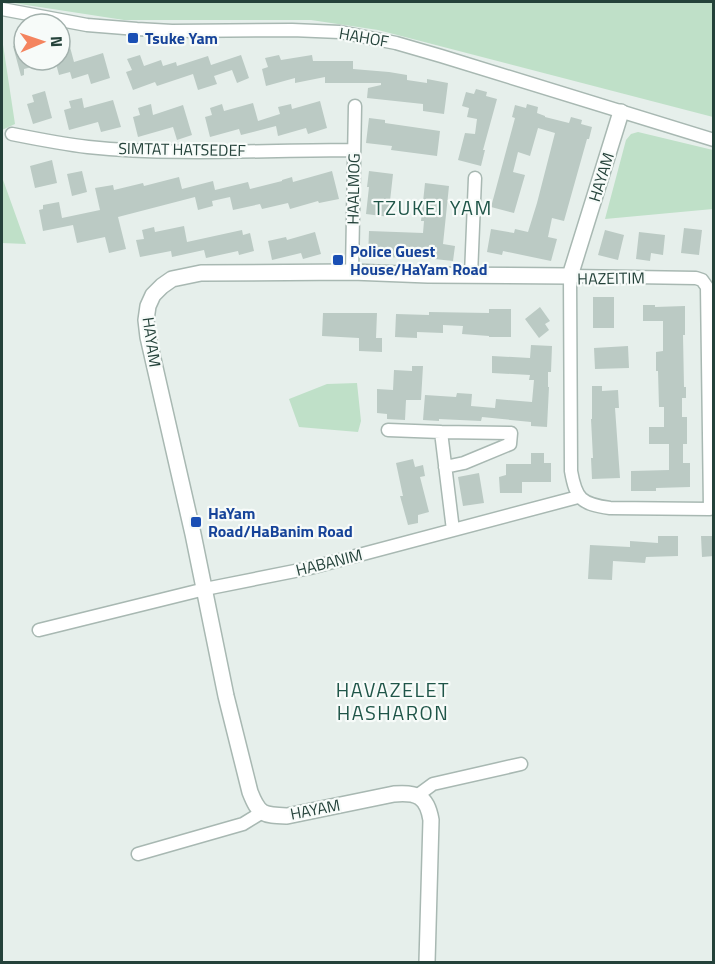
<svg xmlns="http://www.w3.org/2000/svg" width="715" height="964" font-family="'Titillium Web',sans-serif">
  <rect width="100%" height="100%" fill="#e6efeb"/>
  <!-- green -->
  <path fill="#bfe0c8" d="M 7,2 L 713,2 L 713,117 L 378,30 L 311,20 L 124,20 Z
    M 2,38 L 15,124 L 2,130 Z
    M 638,132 L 713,150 L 713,209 L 605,219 L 626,140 L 631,134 Z
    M 2,177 L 26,244 L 2,243 Z
    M 357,383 L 361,421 L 358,432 L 299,427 L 289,399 L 327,384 Z"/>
  <!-- building -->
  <path fill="#bbcac4" d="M 24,43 L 24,60 L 48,60 L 48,63 L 24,69 L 24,75 L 21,76 L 13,46 Z
    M 70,47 L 74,62 L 103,53 L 110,78 L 91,84 L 88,74 L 72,79 L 70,72 L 59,75 L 55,60 L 60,60 L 60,50 Z
    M 140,55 L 144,66 L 161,60 L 163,66 L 176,62 L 177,66 L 208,56 L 211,65 L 241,55 L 249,78 L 237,83 L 232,70 L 214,76 L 217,84 L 198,90 L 193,74 L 157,86 L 155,82 L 133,90 L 126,72 L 132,70 L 127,59 Z
    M 279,55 L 281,60 L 312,55 L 313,61 L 353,61 L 353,69 L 389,72 L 407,75 L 407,80 L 427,83 L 427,79 L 448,83 L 444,114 L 423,111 L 423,104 L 367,98 L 368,88 L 381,85 L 381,83 L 325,83 L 325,77 L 295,83 L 295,78 L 266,86 L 262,69 L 268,67 L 265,58 Z
    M 476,89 L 487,92 L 486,96 L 497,99 L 483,150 L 485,150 L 481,166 L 458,160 L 465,133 L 475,134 L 477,119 L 467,117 L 469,108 L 462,106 L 466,92 L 474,94 Z
    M 45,91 L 52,118 L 33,124 L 27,104 L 34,102 L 32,95 Z
    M 82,98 L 84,108 L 113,100 L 121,127 L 101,132 L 98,122 L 69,130 L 64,110 L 71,108 L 69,101 Z
    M 320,101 L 327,128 L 308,134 L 306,128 L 278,136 L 276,126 L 241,135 L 239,129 L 210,137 L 205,117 L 212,115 L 210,108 L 222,104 L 224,111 L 253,103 L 258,121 L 280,114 L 278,107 L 291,104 L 292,109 Z
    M 151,104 L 153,115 L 183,105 L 192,135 L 177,140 L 173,127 L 138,137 L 133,117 L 140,115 L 138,108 Z
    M 527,104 L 538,107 L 537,113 L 545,116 L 545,117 L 569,123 L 571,117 L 582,120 L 581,124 L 592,127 L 589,139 L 587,139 L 564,221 L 552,218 L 548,237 L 557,239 L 551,261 L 503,251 L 502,255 L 487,252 L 491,229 L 514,233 L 515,229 L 528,232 L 537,203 L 555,133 L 538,128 L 530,156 L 518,152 L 513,172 L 525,175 L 514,213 L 491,207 L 515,118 L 512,117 L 515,105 L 526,108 Z
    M 369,118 L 385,120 L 385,123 L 440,131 L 437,156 L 391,150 L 392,146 L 366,143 Z
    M 52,160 L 57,183 L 35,188 L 30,166 Z
    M 82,171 L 87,192 L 72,196 L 67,174 Z
    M 332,171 L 339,199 L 319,203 L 318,201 L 290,209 L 288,203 L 262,209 L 260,204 L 233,210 L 230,197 L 212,201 L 213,206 L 198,210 L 195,197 L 118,217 L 126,249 L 109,253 L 105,237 L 77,243 L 73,225 L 43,231 L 39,210 L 43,209 L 43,205 L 59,202 L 62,218 L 100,210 L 95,188 L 113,185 L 114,190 L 143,183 L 144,186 L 179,177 L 182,189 L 213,181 L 215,190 L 248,182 L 250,189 L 282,181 L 282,180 L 292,177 L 293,182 Z
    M 369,171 L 393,174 L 390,201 L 392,202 L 390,217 L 366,214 L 369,187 L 367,187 Z
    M 425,183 L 449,186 L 443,244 L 455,246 L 453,261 L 416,257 L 416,258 L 386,257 L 386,259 L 368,258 L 369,231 L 423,233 L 424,221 L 421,221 Z
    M 184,226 L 187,242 L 242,230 L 243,235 L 250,233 L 254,251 L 239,255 L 238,251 L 206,258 L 204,250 L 172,257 L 171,251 L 140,257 L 136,240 L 144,239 L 142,230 L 154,227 L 155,232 Z
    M 684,228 L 702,230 L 699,255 L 681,253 Z
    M 605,230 L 624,235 L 618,260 L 598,255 Z
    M 315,232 L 321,254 L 303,259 L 301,253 L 272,260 L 268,241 L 286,237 L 287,240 Z
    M 639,232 L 665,235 L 663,255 L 651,253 L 650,261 L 636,259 Z
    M 593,297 L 614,297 L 614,328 L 593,328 Z
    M 643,305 L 655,305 L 655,307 L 685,306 L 685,335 L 683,335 L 684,387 L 686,387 L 686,398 L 682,398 L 682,417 L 687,417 L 687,444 L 683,444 L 683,463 L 690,463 L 690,487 L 656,488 L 656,491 L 631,491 L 631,471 L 669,470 L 669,444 L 649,444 L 649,427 L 664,427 L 664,407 L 659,407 L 658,371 L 656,371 L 656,352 L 663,351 L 663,321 L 643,321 Z
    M 540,307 L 550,321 L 545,324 L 549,330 L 539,338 L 525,319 Z
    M 489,309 L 511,309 L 511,337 L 489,337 L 489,336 L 462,334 L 463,326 L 443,325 L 443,333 L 417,332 L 417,338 L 395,337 L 396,314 L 429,315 L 429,312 L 489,313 Z
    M 323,313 L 377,313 L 376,338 L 382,338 L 382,352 L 359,351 L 359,338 L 322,336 Z
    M 531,345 L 552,346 L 551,372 L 548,372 L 548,387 L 549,387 L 547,427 L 531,426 L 531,422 L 482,417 L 481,421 L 439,419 L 439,421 L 423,420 L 425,395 L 456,397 L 457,393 L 472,394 L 471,406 L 495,408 L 496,399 L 532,402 L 534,380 L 529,380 L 530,375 L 492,373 L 492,356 L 530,358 Z
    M 628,346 L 629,368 L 595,369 L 594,348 Z
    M 412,366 L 423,366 L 421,400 L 406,400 L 405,420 L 387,419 L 387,414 L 377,413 L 377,389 L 393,390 L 394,370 L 412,371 Z
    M 592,386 L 602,386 L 602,391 L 618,390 L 619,408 L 615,408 L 620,478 L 592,479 L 591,458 L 593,458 L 591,419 L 592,419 Z
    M 531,453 L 544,453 L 544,463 L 551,463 L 551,482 L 522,482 L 522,493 L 500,493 L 499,477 L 506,475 L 506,464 L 531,464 Z
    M 413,459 L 415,467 L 423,465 L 425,476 L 420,477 L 429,512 L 418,515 L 418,523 L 408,525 L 400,496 L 403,496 L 396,463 Z
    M 479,473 L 484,503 L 463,506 L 458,477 Z
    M 658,536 L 678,536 L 678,556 L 646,557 L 645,563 L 613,561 L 612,580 L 588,579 L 590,545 L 630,547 L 630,541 L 658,543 Z
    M 701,536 L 714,536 L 714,556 L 702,557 Z"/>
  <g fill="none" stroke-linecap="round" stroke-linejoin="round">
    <!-- minor casing -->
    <g stroke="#a8b8b2" stroke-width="15">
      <path id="minor" d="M 2,9 L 87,25 L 137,29 L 172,31 L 292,30 L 340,32 L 396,43 L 441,56 L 714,140
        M 12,134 C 37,139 62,144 88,147 C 176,156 265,150 353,150
        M 352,272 L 355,106
        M 471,275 L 475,178
        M 570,276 L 696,278 L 702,280 L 707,287 L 710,509 L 610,508 C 581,504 576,499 571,471 Z
        M 388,430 L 441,432
        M 445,467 L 464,463 L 510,444 L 511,433 L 441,432 L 453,530
        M 39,630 L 205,589 L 310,568 L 578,497
        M 418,795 L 433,784 L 521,764
        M 138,854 L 243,824 L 261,813"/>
    </g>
    <!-- tertiary casing -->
    <g stroke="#a8b8b2" stroke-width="18">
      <path id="tertiary" d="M 427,962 L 431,820 C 427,796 417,792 394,794 L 287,816 C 263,815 259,815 250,792 L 226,696 L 193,534 L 148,337 L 146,320 L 148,306 L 153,295 L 162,286 L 172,279 L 201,273 L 352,272 L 428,275 L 570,276 L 621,112"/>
    </g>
    <!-- minor -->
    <use href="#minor" stroke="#fff" stroke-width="12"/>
    <!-- tertiary -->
    <use href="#tertiary" stroke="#fff" stroke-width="15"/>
  </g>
  <!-- markers -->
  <g fill="#1a4fb4" stroke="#f7fbf9" stroke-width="2">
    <rect x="127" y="32" width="12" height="12" rx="3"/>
    <rect x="332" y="254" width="12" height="12" rx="3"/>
    <rect x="190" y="516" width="12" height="12" rx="3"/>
  </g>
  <g text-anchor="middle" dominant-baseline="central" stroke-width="4.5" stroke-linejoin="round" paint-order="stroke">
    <!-- street labels -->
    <g font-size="16" fill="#24423a" stroke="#f7fbf9">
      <text transform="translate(364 37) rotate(10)">HAHOF</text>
      <text transform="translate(182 149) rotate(1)">SIMTAT HATSEDEF</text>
      <text transform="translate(601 177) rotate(-73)">HAYAM</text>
      <text transform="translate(353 189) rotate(-89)">HAALMOG</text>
      <text transform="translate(611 278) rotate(-1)">HAZEITIM</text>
      <text transform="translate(152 342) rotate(82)">HAYAM</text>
      <text transform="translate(329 562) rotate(-14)">HABANIM</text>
      <text transform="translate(315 809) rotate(-11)">HAYAM</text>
    </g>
    <!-- transit labels -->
    <g font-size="16" font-weight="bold" fill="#164399" stroke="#f7fbf9" text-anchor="start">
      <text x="145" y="38">Tsuke Yam</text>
      <text x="350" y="251">Police Guest<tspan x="350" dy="18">House/HaYam Road</tspan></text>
      <text x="208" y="513">HaYam<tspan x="208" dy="18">Road/HaBanim Road</tspan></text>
    </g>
    <!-- quarter labels -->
    <g font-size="20" letter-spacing="1.5" fill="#1f5548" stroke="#f7fbf9">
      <text x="433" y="207">TZUKEI YAM</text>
      <text x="393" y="689">HAVAZELET<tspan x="393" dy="23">HASHARON</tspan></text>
    </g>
  </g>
  <!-- border -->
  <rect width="715" height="964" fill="none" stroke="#24423a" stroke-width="6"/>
  <!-- north arrow -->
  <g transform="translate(42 42) rotate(88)"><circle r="28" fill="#f7fbf9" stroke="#a3b1ad" stroke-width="1.5"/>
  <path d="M0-4.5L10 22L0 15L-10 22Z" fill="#f4845f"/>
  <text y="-9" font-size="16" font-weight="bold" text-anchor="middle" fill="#24423a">N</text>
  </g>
</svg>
